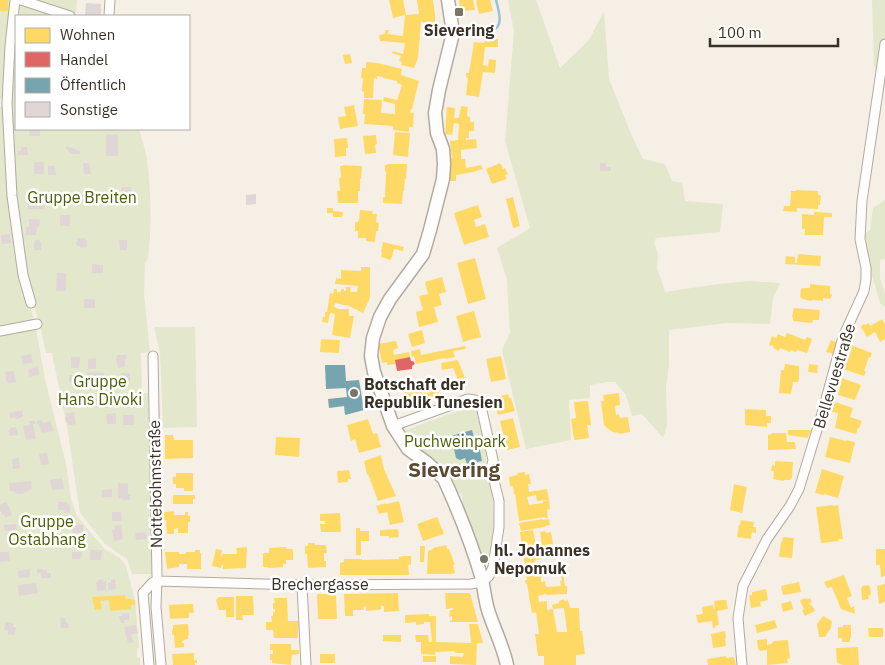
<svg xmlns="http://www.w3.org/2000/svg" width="885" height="665" font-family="'IBM Plex Sans',sans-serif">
  <rect width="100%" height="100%" fill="#f6efe6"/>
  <!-- green -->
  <path fill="#e3e7cc" d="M 0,0 L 13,0 L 9,16 L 5,96 L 0,99 Z
    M 30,0 L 77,0 L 76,15 L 58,8 Z
    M 509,0 L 536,0 L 560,68 L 589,40 L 604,11 L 609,79 L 632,136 L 643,159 L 665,164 L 672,181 L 682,183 L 685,201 L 723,204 L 720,232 L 656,238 L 654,243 L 658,254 L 657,269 L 661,279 L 665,292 L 718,284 L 750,281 L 780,283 L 773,298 L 770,324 L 727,323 L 669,330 L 669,365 L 666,387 L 667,426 L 663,438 L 642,414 L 632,416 L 626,395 L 615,382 L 608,382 L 590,385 L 590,398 L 569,400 L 571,440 L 526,449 L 502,350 L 510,333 L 507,280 L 497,248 L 530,228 L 505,141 L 514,31 L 508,1 Z
    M 872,0 L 885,0 L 885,71 L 874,66 Z
    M 19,3 L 60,16 L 16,16 L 16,129 L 139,129 C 142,139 145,149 147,159 C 151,192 152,226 148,259 L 145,262 L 144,294 L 150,352 L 141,353 L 142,388 L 138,388 L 138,393 L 148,393 L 148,427 L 152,427 L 152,510 L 150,510 L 150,515 L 152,516 L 154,574 L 132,574 L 127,559 L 105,544 L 80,513 L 67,427 L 52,353 L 46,353 L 40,325 L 27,283 L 16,204 L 10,108 L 12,86 L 14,86 L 14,34 L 17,4 Z
    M 0,107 L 5,107 L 9,178 L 6,178 L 7,193 L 10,194 L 21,276 L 35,323 L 45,379 L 66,464 L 71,498 L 76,515 L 92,534 L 104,548 L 120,558 L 126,566 L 135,600 L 139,647 L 137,649 L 137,657 L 140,658 L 140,665 L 0,665 Z
    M 885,200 L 885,259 L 880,260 L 880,278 L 885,293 L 885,307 L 880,303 L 867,258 L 864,234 L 870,230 L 873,208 Z
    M 154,327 L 195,327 L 197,427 L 163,428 L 160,353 Z
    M 471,406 L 476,409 L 485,448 L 486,456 L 485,469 L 492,491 L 494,523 L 488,563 L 483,564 L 461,502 L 463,501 L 461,493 L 458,494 L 451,476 L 446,469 L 416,446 L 405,431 L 406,430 Z"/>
  <!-- homes -->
  <path fill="#ffd966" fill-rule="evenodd" d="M 0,0 L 8,0 L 8,11 L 0,11 Z
    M 389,0 L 403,0 L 406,15 L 419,14 L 417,0 L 433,0 L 435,15 L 435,23 L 421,22 L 418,58 L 414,68 L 401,65 L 402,62 L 399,61 L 401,56 L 392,53 L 393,51 L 403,54 L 405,43 L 380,41 L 379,35 L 385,34 L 385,30 L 389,30 L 388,34 L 403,36 L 405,15 L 393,18 Z
    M 459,0 L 473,0 L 475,10 L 460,11 Z
    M 477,0 L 490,0 L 493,11 L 479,14 L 476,1 Z
    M 498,39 L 498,47 L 485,47 L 483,65 L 488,66 L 489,59 L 496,60 L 495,73 L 483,72 L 479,97 L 466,95 L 468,78 L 466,77 L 466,73 L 469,73 L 474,42 L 484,43 L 485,40 Z
    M 350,54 L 352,63 L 345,64 L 343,55 Z
    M 366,62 L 378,63 L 402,69 L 401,75 L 419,81 L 412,109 L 411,109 L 410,113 L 414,113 L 413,127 L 409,127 L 409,132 L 393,130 L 393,126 L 364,124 L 365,114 L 363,114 L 364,99 L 382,100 L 381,113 L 395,114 L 395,104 L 383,101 L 384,97 L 397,100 L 402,85 L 397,83 L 397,81 L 383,78 L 383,77 L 377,76 L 377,79 L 374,78 L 373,98 L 364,98 L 364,92 L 362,91 L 363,78 L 361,78 L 362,68 L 366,68 Z
    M 354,105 L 358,126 L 340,129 L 338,117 L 346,116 L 344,107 Z
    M 461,106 L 468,107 L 467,116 L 470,117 L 470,122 L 474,122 L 474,131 L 469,131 L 469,138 L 466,138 L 466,140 L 476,139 L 477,148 L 461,150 L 461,159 L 465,159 L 466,168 L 481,165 L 483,169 L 473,172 L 456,175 L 456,181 L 447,181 L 449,159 L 452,158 L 450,141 L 458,140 L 459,124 L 454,123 L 452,135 L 445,134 L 447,107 L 455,108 L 454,118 L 459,118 Z
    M 395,132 L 410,133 L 408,157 L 393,155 Z
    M 376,135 L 377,144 L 375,145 L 376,153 L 365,154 L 363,136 Z
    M 347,138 L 348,148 L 346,148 L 346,156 L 335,157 L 334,139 Z
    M 500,163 L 500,164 L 501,164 L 503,169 L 505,168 L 508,174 L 505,175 L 507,179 L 492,184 L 486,169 Z
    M 387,164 L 407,164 L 406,179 L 405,179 L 404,191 L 403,191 L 402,204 L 383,203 L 383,197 L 385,197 L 386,172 L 385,171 L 385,165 L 387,165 Z
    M 343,165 L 362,166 L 361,179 L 360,179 L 360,191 L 358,191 L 358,203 L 338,203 L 337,191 L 340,191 L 339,178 L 341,178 L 340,166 L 343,166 Z
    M 796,190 L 818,191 L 818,195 L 821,195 L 820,205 L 818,205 L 818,209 L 797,208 L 797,212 L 783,211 L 784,206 L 790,206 L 791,191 L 796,191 Z
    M 513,197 L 520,226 L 513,228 L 506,199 Z
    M 478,205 L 482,217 L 474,220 L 476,227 L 485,224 L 489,237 L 464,245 L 454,213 Z
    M 327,208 L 333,208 L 333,211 L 343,212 L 342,217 L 333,217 L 333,213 L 327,213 Z
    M 360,210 L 373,211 L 372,214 L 377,214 L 376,222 L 379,223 L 378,231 L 376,231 L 375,242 L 366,241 L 366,238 L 358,238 L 358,231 L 355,231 L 355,222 L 358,222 L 359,220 Z
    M 814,212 L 832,213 L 832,217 L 824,217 L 823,235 L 805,235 L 805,229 L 802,229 L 802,214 L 814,215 Z
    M 383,242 L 404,247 L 403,251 L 394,249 L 391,260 L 381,257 L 382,253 L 381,252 Z
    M 798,254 L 821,256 L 820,266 L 785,264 L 786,256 L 795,257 L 795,263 L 797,263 Z
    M 475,258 L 486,299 L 468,304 L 457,263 Z
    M 361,267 L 370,267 L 370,298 L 363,313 L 349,306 L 335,303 L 334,307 L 339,309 L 349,309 L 349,316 L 354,316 L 350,338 L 332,335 L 335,314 L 330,313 L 328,323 L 322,322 L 323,317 L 325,317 L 325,312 L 327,312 L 330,293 L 333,294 L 334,289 L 337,289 L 337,292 L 341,292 L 341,289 L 344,289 L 344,291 L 346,291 L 346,287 L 351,287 L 350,292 L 357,292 L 358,286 L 335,284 L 336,278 L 341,279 L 341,270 L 361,271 Z
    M 442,277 L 446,292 L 439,294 L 442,305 L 434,307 L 438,322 L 419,327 L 416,312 L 423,310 L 419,296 L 428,294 L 425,282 Z
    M 810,284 L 830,286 L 830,293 L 832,295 L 830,299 L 823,298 L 823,301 L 812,300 L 812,301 L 806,300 L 803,299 L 800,297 L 801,289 L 803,288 L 810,288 Z
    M 794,308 L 820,310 L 819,320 L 813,320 L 812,323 L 793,321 L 793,317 L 792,317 Z
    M 474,311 L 481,337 L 463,342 L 456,316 Z
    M 882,319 L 885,324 L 885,339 L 880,342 L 875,332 L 867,337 L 861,327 L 862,325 L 864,324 L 865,325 L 869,323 L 870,326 Z
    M 422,330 L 425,343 L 412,347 L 408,334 Z
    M 787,333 L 805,340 L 807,337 L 812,339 L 807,353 L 797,350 L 796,352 L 790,350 L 790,352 L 780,348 L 779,351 L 773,348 L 774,346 L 769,345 L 772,336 L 776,338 L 778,334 L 785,337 Z
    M 321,339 L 340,340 L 339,353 L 320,352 Z
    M 831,340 L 838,343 L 833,354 L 826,352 Z
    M 396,341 L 398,348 L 393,350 L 394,355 L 409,352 L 410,357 L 395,360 L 396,364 L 387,365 L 387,362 L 382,363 L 378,344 Z
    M 851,345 L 872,353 L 870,358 L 869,357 L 864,371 L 866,371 L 864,376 L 843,369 L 845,364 L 846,364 L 851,351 L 850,350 Z
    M 465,346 L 466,349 L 453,351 L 455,357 L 446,359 L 445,358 L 416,364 L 414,356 L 412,357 L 411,351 L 420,349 L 421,355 Z
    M 501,356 L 506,379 L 491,382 L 486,359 Z
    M 458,360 L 465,378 L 458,380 L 453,368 L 442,370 L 441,363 Z
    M 785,364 L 799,366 L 799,379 L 798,382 L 793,382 L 791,394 L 779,393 L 781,370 L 784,370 Z
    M 809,364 L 818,365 L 817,373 L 808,372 Z
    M 433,378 L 440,396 L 410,407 L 403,389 Z
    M 842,378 L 861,385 L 855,400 L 838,395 Z
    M 619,393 L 620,405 L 615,406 L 616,415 L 619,414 L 620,418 L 628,417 L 630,432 L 619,434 L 619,433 L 613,432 L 608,429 L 604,425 L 601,401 L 604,401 L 603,395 Z
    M 508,394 L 509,398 L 511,398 L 515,411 L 498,415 L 494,398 Z
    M 588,401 L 591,425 L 587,425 L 589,438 L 574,440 L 571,419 L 576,418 L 574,402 Z
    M 835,402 L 853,408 L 850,417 L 862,421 L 859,428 L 858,428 L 856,434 L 835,428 L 838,413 L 832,412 Z
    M 745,409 L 766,410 L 766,416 L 771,416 L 771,423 L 767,423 L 767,427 L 745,425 Z
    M 513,418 L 520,447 L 507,450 L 500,421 Z
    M 368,419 L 373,434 L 377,433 L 381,447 L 359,453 L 355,439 L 351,441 L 347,425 Z
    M 788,430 L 811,430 L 808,438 L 788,435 Z
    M 772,433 L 786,433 L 787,442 L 795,442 L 796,449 L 768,450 L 768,435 L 772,434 Z
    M 165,435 L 173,435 L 174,440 L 193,440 L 193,458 L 165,459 Z
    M 276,437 L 300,438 L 299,457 L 275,455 Z
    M 830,437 L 846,441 L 846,440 L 855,442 L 850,463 L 825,457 Z
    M 381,455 L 384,469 L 396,496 L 378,501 L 368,474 L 367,475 L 364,461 Z
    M 775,461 L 793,462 L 792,478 L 791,478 L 790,480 L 784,480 L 783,481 L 773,479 L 774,471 L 771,471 L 772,465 L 775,466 Z
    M 822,469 L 844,476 L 838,498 L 824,494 L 824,495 L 815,493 Z
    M 349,470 L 351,479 L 348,479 L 348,482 L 338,483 L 337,471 Z
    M 525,472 L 525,475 L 529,474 L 531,484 L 528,484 L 529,492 L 547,489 L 549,500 L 537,501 L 536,495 L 527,497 L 529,505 L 543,503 L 543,501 L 549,500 L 550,509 L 547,510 L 548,518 L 545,518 L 545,517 L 519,521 L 515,494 L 514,494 L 513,486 L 510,486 L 509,477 L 518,475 L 517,473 Z
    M 176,473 L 193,473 L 193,491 L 184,491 L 184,488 L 176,488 L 176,484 L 173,484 L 173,477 L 176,477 Z
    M 734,484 L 747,487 L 742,513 L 730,510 Z
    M 173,495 L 195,495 L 195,499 L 193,499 L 193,504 L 173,504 Z
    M 399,501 L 404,522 L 390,525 L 387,512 L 379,514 L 376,506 L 386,503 L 386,504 Z
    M 833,505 L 833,506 L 838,505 L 843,539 L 838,539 L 839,541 L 821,543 L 816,507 Z
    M 174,511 L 174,515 L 185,515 L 185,512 L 188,512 L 188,516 L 190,516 L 190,522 L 188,522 L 188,533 L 178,533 L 178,528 L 174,529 L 174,534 L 167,534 L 166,520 L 164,520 L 164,512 Z
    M 340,513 L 341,532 L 321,532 L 320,524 L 325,524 L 325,521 L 320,521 L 320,514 Z
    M 437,517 L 444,534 L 423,541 L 417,524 Z
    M 543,519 L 543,520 L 549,519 L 550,525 L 545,526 L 545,527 L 521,531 L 519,523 Z
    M 741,520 L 754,522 L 753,527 L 756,527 L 756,533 L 752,532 L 751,539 L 737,537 L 739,525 L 740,525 Z
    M 356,528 L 360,528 L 360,531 L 369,531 L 369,541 L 361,541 L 361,555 L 356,555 Z
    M 398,529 L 399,537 L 389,538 L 389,536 L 380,536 L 380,530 Z
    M 533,530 L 536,546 L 542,545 L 540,532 L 545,531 L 546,533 L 551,532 L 553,544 L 547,545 L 548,548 L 540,549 L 542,559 L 535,560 L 537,569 L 554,567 L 554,564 L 557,563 L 557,566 L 562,565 L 565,586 L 567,586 L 567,594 L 546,595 L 546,594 L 538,596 L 539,602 L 547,601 L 547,610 L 553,609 L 557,632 L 567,632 L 564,608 L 553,609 L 552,605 L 559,603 L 559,601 L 564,599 L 565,601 L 568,600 L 570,608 L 579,608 L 580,631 L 582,631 L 585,654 L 576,655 L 576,665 L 544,665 L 544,656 L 538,656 L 535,634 L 539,634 L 536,612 L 532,613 L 527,584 L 526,584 L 525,580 L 527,580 L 520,532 ZM 561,573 L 562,581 L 560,581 L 561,586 L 546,587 L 545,581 L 541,582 L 541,578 L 542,576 Z
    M 783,537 L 794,538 L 792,558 L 779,557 L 781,542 L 782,542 Z
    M 308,543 L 315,543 L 315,545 L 326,545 L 327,553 L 324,553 L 324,561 L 326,561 L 326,567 L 308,568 L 307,554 L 305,554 L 305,546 L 308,546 Z
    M 446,545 L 447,549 L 449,549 L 455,565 L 453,565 L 455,573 L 452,574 L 427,574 L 428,551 L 433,549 L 433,548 Z
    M 420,546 L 425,546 L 424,562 L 420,562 Z
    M 247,547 L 246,568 L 223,569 L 223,565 L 221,565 L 221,568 L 212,566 L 216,549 L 222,550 L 221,556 L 222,556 L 222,554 L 237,554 L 236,548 Z
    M 286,547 L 286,549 L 293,549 L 293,560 L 286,560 L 286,564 L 283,564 L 283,567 L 269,568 L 268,567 L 263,567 L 263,553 L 269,553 L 269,548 Z
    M 876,549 L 885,549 L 885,576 L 881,577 L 880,565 L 876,565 Z
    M 195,550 L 200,550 L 200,553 L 201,553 L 201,569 L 187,569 L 187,564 L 179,564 L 179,567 L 167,569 L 165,552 L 179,552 L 179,554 L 186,554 L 186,552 L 195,552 Z
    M 403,556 L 411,556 L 411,565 L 408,565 L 409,575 L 340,575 L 340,563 L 344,562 L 344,559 L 362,559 L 362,560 L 399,559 L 399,557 Z
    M 844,575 L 852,596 L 847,598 L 851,608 L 854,606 L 855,614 L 841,609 L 832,587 L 827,588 L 824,582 Z
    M 799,582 L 801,592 L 783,595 L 781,586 Z
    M 885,584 L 885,602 L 879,604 L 877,586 Z
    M 869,585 L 869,587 L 870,587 L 871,595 L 868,595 L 869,599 L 862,600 L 861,588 L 862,588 L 862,586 Z
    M 766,589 L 768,600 L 760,602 L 761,606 L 751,608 L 749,595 L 752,595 L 752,592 Z
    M 398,593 L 399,611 L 384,612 L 384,606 L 381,606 L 381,609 L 378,610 L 366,611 L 366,606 L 363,607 L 364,610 L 353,610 L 353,616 L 345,616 L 344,594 Z
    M 445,593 L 470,593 L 478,622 L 450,622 L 450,620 L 452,621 L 452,616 L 449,617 L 450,610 L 453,610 L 453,608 L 446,609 Z
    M 317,594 L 336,594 L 337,619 L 318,619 Z
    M 125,595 L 125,598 L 135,600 L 135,605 L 131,605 L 131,609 L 110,611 L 109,600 L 100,601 L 102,609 L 95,610 L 92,597 Z
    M 236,596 L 253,596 L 254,615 L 242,615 L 243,620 L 236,620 Z
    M 219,597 L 234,597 L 234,617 L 226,617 L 226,610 L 219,610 L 216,600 Z
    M 274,598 L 287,598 L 288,621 L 298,621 L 298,638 L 274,638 L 273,630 L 266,630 L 266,622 L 272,622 L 271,616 L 273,616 L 273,612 L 275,612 L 275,609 L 273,609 L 273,603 L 275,603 Z
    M 804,598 L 804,599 L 807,598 L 807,599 L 810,598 L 812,602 L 809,603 L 811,606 L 812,605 L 815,611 L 805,616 L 802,610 L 804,609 L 800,601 Z
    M 722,600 L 726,600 L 728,609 L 717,611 L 719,625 L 715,626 L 715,628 L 713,628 L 712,621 L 698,623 L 696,615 L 703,614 L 702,607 L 713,605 L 714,609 L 715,609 L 714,601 Z
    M 791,601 L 793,609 L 783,612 L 781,604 Z
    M 189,604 L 193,604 L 194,613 L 189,613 L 189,618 L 170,619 L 169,605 Z
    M 429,614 L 429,616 L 436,616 L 436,642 L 471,643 L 469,624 L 478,624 L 483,643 L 477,643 L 476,665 L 450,664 L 450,656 L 463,657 L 464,653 L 455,653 L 454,651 L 435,652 L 436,655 L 421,654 L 421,642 L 416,642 L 415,635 L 428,635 L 429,642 L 432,642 L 430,622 L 424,622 L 424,624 L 416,625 L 416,622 L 405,623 L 405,615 Z
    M 823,616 L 832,621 L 831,628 L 825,637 L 819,637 L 817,624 Z
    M 775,620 L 777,628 L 757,633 L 755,625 Z
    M 188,624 L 189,635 L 188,635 L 188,639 L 184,640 L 183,641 L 182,641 L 182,643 L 184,643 L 184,647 L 175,648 L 174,635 L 172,635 L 172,630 L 173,630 L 173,625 Z
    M 843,625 L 851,625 L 851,638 L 850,638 L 850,642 L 842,642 L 842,638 L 838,638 L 838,627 L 843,627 Z
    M 868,628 L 883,628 L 883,637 L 869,637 Z
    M 725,631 L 726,638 L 725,638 L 726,646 L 713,648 L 711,634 Z
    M 383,635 L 401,635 L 401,642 L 383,641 Z
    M 767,639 L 767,645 L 771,644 L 774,641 L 788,640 L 790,658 L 787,659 L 788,663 L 767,665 L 767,650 L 760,651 L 758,649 L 757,640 Z
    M 270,644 L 291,644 L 291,650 L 299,650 L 299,654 L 292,655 L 291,665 L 272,663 L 272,660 L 270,660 L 270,654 L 273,654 L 273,650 L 270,650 Z
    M 858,647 L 859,665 L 843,665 L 837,663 L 836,648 Z
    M 194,653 L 194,660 L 197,660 L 197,663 L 195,663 L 195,665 L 173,665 L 172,654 Z
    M 320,654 L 335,654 L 335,663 L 320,663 Z
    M 423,656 L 436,656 L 436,662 L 423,662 Z
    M 726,656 L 726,658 L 734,657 L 736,665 L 708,665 L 707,659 Z"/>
  <!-- shops -->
  <path fill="#e06666" d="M 410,357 L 411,361 L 413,361 L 415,364 L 412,366 L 412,369 L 397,371 L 395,360 Z"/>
  <!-- public -->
  <path fill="#76a5af" d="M 325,365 L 345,365 L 346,381 L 359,380 L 364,410 L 345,415 L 344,406 L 329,408 L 328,399 L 347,397 L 346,388 L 326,389 Z
    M 472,430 L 476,446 L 479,445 L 482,461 L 467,464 L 465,458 L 460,460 L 456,458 L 451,436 Z"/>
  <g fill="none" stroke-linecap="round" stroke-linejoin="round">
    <!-- stream -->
    <path stroke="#9ac2d6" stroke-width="2.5" d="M 473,36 C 500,30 504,29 496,0"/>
  </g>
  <!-- building -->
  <path fill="#e0d6d6" d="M 86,3 L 101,4 L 101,16 L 85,15 Z
    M 30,129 L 40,129 L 40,136 L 29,136 Z
    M 106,135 L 118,135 L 118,156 L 106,156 Z
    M 67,146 L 80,151 L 80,154 L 72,154 L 65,148 Z
    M 21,147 L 27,147 L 28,155 L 18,155 L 18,151 L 21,151 Z
    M 34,162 L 44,162 L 44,174 L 34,174 Z
    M 83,163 L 89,163 L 91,174 L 84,174 Z
    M 600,163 L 606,163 L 606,167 L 611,167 L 611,171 L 600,171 Z
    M 48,166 L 55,166 L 56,175 L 48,175 Z
    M 124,187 L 131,187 L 132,200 L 122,201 L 121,188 Z
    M 31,192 L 46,192 L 46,200 L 43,200 L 44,209 L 28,209 L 28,200 L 31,200 Z
    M 256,194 L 256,204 L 246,205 L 246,195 Z
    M 76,195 L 85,195 L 84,203 L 76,203 Z
    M 60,215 L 70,215 L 70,226 L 60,226 Z
    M 29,219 L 40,220 L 39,227 L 37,227 L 36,235 L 26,235 L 26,227 L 29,227 Z
    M 10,234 L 11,243 L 2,244 L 1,235 Z
    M 78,238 L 85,238 L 85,240 L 87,240 L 87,247 L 81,248 L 79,246 L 77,246 L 76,242 L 78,241 Z
    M 35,240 L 40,240 L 40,242 L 41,242 L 41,250 L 34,250 L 34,242 L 35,242 Z
    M 119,240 L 127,240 L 127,250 L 120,250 Z
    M 92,264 L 103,265 L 103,273 L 92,273 Z
    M 57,273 L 66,273 L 66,291 L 56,291 Z
    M 84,299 L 95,299 L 95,308 L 84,308 Z
    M 31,354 L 33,363 L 23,364 L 21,356 Z
    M 117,355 L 126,355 L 127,359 L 125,359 L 125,367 L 118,368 L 117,361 L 116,361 Z
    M 71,357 L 80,357 L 79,368 L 71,368 Z
    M 96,358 L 96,369 L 88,369 L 88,359 Z
    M 38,367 L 39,375 L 29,377 L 28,369 Z
    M 14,371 L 16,382 L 7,383 L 5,372 Z
    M 87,372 L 104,373 L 104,382 L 94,382 L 94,376 L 87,376 Z
    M 121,373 L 130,373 L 130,381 L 122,382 Z
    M 69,375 L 80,375 L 80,382 L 69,382 Z
    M 74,396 L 75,408 L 65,408 L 65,399 L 69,399 L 69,397 Z
    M 95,398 L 108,399 L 108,408 L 97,408 L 97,404 L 95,404 Z
    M 123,399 L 134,399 L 135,408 L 124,408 Z
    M 22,410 L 23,417 L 16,419 L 15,417 L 10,418 L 9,413 Z
    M 74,412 L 76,424 L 69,425 L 68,422 L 66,423 L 65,417 L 67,417 L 66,414 Z
    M 116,413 L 116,424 L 107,424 L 106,414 Z
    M 123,415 L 134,415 L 134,425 L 123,425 Z
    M 42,420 L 43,423 L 51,421 L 53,431 L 42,433 L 42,432 L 41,432 L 39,424 L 37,424 L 37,421 Z
    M 29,421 L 35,421 L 36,424 L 33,424 L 36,439 L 26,440 L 23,426 L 30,425 Z
    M 16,427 L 16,429 L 17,429 L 18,435 L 9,436 L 8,430 L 10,430 L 10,428 Z
    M 47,453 L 49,464 L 41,465 L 39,454 Z
    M 19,458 L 20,468 L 13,469 L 12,459 Z
    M 62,478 L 64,489 L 52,490 L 50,480 Z
    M 31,481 L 32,489 L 29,490 L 26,493 L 24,492 L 23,494 L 19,494 L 18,493 L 16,494 L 13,491 L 10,491 L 9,483 Z
    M 118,483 L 128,483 L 128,494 L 130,494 L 130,500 L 123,500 L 123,499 L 118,498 Z
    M 112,489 L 112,497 L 102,497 L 102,490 Z
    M 6,502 L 8,506 L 10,508 L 10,510 L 12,515 L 5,518 L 4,514 L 2,515 L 0,510 L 0,505 Z
    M 58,502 L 67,502 L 67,504 L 70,505 L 70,512 L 65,513 L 64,510 L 58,510 Z
    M 112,512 L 121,512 L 122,521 L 112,521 Z
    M 16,524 L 17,530 L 5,531 L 4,525 Z
    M 72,525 L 83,525 L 83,533 L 73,533 Z
    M 121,525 L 123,539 L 114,541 L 112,530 L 115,529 L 115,526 Z
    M 146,532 L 147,539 L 136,540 L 135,533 Z
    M 39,539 L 51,539 L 51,547 L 39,547 Z
    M 90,550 L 102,550 L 101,560 L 90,560 Z
    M 0,552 L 9,552 L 10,561 L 0,562 Z
    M 72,552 L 82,552 L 81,559 L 72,559 Z
    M 30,569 L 30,577 L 19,578 L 18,571 Z
    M 37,569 L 47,570 L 47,573 L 51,573 L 51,578 L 41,578 L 41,573 L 37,573 Z
    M 103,579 L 103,582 L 106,581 L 106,590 L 97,591 L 96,582 L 98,582 L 98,580 Z
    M 115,579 L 116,589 L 108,590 L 108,583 L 111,583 L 111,580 Z
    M 36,583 L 38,593 L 19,596 L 18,585 Z
    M 129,613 L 129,620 L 124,620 L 124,623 L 121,623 L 119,616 L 122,616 L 122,614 Z
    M 60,618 L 65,618 L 66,623 L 68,623 L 69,628 L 61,628 Z
    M 6,622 L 14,624 L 13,627 L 16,627 L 14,635 L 8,634 L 8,631 L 4,629 Z
    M 136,625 L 138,633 L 131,634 L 133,642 L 128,643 L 124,627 Z"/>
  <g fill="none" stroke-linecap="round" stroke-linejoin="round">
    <!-- minor casing -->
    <g stroke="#b1aaa1" stroke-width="11">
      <path id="minor" d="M 15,0 L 10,46 L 7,103 L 12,196 L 23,275 L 31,303
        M 21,0 L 70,16
        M 109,16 L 110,0
        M 0,331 L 37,324
        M 153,356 L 157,577 L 156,607 L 161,665
        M 302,585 L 306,665
        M 149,665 L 143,593 L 152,583 L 157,581 L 302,585 L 471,584 L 482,582 L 489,576 L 493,567 L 499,527 L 499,501 L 491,468 L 493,460 L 481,406 L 475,400 L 468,399 L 393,426
        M 742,665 L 738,618 L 743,586 L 767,539 L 790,506 L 799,489 L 821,417 L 843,337 L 864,291 L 866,279 L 866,268 L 860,239 L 862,201 L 885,44"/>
    </g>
    <!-- secondary casing -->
    <g stroke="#b1aaa1" stroke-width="15">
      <path id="secondary" d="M 448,0 L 453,33 L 439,90 L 435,113 L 437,133 L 443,149 L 444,164 L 443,179 L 430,230 L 423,254 L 390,299 L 380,317 L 373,338 L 371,356 L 374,372 L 393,426 L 408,449 L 426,462 L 436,471 L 444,479 L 448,488 C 461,517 473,548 482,579 C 484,589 485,600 488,610 C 494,629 503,646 507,665"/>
    </g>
    <!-- minor -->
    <use href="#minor" stroke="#fefdfb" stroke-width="9"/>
    <!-- secondary -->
    <use href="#secondary" stroke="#fefdfb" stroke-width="12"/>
  </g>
  <!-- markers -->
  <g fill="#7c7469" stroke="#fff" stroke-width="2">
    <rect x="454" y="7" width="10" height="10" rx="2.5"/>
    <circle cx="354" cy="393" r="5"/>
    <circle cx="484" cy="559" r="5"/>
  </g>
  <g text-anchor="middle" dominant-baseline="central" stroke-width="5" stroke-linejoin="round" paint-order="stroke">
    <!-- poi labels -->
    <g font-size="16" font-weight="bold" fill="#3a3126" stroke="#fff" text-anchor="start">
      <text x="459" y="30" text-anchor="middle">Sievering</text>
      <text x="364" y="384">Botschaft der<tspan x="364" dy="18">Republik Tunesien</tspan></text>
      <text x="494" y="550">hl. Johannes<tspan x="494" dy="18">Nepomuk</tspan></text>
    </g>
    <!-- park labels -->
    <g font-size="16" fill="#4c5f06" stroke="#fff">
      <text x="82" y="197">Gruppe Breiten</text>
      <text x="100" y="381">Gruppe<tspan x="100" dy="18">Hans Divoki</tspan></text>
      <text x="455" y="441">Puchweinpark</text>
      <text x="47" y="521">Gruppe<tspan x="47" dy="18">Ostabhang</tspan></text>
    </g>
    <!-- street labels -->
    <g font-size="16" fill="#3a3126" stroke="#fff">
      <text transform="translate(834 376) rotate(-73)">Bellevuestraße</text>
      <text transform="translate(155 484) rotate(-91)">Nottebohmstraße</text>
      <text x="320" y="584">Brechergasse</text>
    </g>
    <!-- district labels -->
    <g font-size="21" font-weight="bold" fill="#5b4930" stroke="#fff">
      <text x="454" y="469">Sievering</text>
    </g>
  </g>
  <!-- legend -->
  <rect x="15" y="15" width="175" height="115" fill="#ffffff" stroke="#b0ada8"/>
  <rect x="25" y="28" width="25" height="15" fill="#ffd966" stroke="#b0ada8"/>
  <text x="60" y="40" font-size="15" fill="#3a3126">Wohnen</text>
  <rect x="25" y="52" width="25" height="15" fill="#e06666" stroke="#b0ada8"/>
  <text x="60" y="65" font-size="15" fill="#3a3126">Handel</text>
  <rect x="25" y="78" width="25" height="15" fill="#76a5af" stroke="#b0ada8"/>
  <text x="60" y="90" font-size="15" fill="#3a3126">Öffentlich</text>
  <rect x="25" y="102" width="25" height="15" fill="#e0d6d6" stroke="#b0ada8"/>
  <text x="60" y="115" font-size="15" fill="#3a3126">Sonstige</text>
  <!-- scale -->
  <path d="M710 38v8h128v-8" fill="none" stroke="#3a3126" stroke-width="2.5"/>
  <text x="718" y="38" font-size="15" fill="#3a3126" stroke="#ffffff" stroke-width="4" paint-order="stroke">100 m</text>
</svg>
